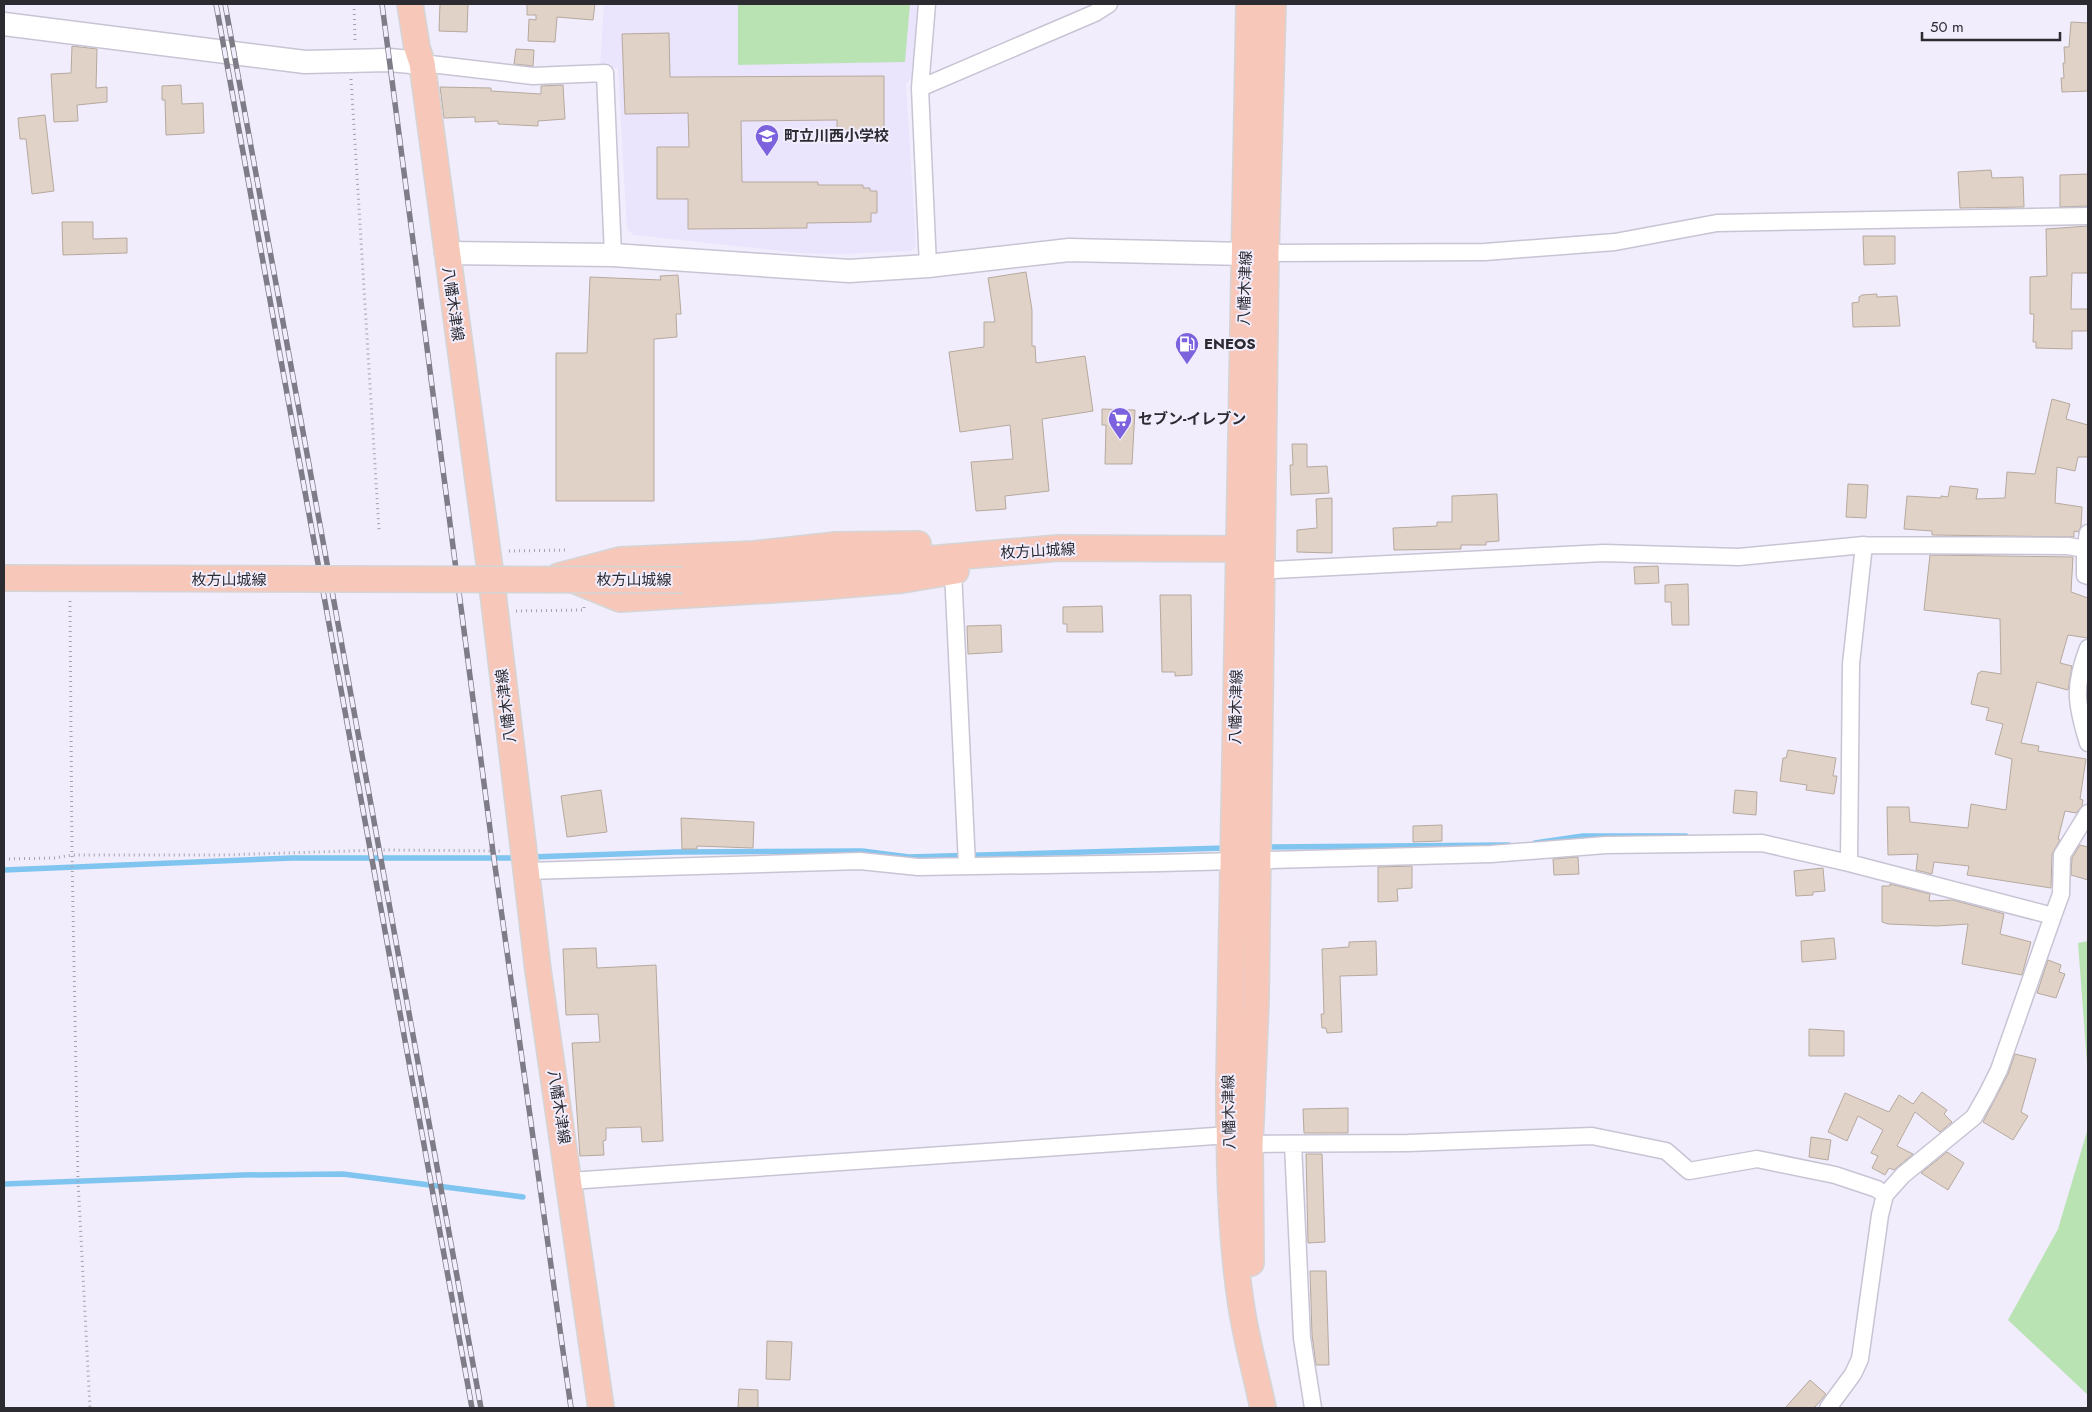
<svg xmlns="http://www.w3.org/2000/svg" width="2092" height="1412" font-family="Jost,'Noto Sans JP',sans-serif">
  <rect width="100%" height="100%" fill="#f1edfd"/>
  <!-- built -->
  <path fill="#eae4fc" d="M 604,4 L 924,4 L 918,70 L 906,84 L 916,247 L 911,251 L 840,254 L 801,253 L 634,235 L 627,230 L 618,68 L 600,68 Z"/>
  <!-- green -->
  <path fill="#bae3b4" d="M 738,4 L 910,4 L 905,62 L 738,65 Z
    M 2088,941 L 2088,1077 L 2078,943 Z
    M 2088,1128 L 2088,1395 L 2008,1320 L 2058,1229 Z"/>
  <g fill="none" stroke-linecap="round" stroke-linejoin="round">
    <!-- stream -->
    <path stroke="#7fc5f0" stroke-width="5.5" d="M 1535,843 L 1583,836 L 1686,836
      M 1263,847 L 1509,845
      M 531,857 L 676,852 L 862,851 L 909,857 L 1226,848
      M 4,870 L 292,858 L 519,858
      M 4,1184 L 243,1175 L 343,1174 L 523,1197"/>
  </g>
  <!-- building -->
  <path fill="#e0d2c7" stroke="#b6a99e" d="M 440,4 L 468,4 L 467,32 L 439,31 Z
    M 527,4 L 595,4 L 593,20 L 557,17 L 555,42 L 528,41 L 529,19 L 536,20 L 536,15 L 527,15 Z
    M 2071,22 L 2088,23 L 2088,91 L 2062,92 L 2061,78 L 2064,78 L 2063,63 L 2065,63 L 2064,47 L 2069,47 Z
    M 669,33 L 670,77 L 884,76 L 884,130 L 837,130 L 837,120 L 741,121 L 742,182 L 818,182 L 818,185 L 863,185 L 863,188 L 870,188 L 870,191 L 877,191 L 877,213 L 871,213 L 871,222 L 807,223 L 807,228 L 688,229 L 688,199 L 657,199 L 657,147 L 689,147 L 688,113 L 625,114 L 622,34 Z
    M 72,46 L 97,49 L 96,88 L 107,87 L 107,102 L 77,105 L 78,121 L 54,122 L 51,74 L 71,73 Z
    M 516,49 L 534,50 L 533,66 L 514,64 Z
    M 181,85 L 182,104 L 203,103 L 204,133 L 166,135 L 165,100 L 162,100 L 162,86 Z
    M 563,85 L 565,119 L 538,121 L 538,126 L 498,124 L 498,121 L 475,122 L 475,117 L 444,118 L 440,87 L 491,88 L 491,91 L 541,94 L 541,86 Z
    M 45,115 L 54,191 L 32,194 L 26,139 L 20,139 L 18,118 Z
    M 1991,170 L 1992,178 L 2023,177 L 2024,207 L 1960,208 L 1958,172 Z
    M 2088,174 L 2088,206 L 2060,207 L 2060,175 Z
    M 62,222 L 93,222 L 93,239 L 127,238 L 127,253 L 63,255 Z
    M 2088,226 L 2088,273 L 2072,273 L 2071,309 L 2088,309 L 2088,331 L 2072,331 L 2072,349 L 2036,348 L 2036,342 L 2033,342 L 2034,314 L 2030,314 L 2030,277 L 2047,276 L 2046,229 Z
    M 1863,236 L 1895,236 L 1895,264 L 1864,265 Z
    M 1026,272 L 1032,310 L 1032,346 L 1035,346 L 1036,363 L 1085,356 L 1093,411 L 1042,419 L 1049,491 L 1005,496 L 1006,509 L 976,511 L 971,462 L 1013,459 L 1010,425 L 960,432 L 949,352 L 984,347 L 984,322 L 995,322 L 988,278 Z
    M 678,275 L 681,314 L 676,314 L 677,337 L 654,339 L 654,501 L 556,501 L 556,353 L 587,353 L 590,277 L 661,280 L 660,276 Z
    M 1877,294 L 1877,297 L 1897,296 L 1900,326 L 1853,327 L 1852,303 L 1859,302 L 1859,297 L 1862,295 Z
    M 2052,399 L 2070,404 L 2066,419 L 2088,425 L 2088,457 L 2078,457 L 2075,471 L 2057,467 L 2055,503 L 2082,507 L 2081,526 L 2078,532 L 2074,531 L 2074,537 L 1932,535 L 1932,531 L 1904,529 L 1907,496 L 1941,498 L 1941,496 L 1948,497 L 1950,486 L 1978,489 L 1976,499 L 2005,498 L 2007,472 L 2035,474 Z
    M 1102,409 L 1135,410 L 1132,464 L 1105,464 L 1106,425 L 1102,425 Z
    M 1292,444 L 1307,444 L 1307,467 L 1327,466 L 1329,493 L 1291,495 L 1290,465 L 1293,465 Z
    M 1848,484 L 1868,485 L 1866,518 L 1846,517 Z
    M 1497,494 L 1499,541 L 1486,542 L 1486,545 L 1461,545 L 1461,549 L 1394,550 L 1393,528 L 1437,526 L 1437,522 L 1452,522 L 1452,496 Z
    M 1332,498 L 1332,553 L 1297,552 L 1297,530 L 1317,528 L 1316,499 Z
    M 1930,555 L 2073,557 L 2071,592 L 2088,598 L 2088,638 L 2068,635 L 2060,663 L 2072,666 L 2068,690 L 2037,682 L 2021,743 L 2039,746 L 2038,751 L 2086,759 L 2080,799 L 2083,800 L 2082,806 L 2076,813 L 2065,811 L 2058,839 L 2060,840 L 2052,854 L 2051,888 L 1967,875 L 1969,866 L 1934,862 L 1932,874 L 1916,870 L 1918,854 L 1888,855 L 1887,807 L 1909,807 L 1910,822 L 1968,828 L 1971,804 L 2006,810 L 2012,759 L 1995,754 L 2003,724 L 1986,720 L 1989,708 L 1971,704 L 1978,673 L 1980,673 L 1981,671 L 2001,674 L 2000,619 L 1924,610 Z
    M 1658,566 L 1659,583 L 1635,584 L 1634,567 Z
    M 1688,584 L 1689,625 L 1672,625 L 1671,602 L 1665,602 L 1665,585 Z
    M 1160,595 L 1191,595 L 1192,675 L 1175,676 L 1175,672 L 1162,672 Z
    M 1102,606 L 1103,632 L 1067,632 L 1067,624 L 1063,624 L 1063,607 Z
    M 1001,625 L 1002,652 L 968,654 L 967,626 Z
    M 1788,750 L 1836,758 L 1833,776 L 1837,776 L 1834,794 L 1806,790 L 1807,785 L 1780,781 L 1783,758 L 1786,758 Z
    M 601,790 L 607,832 L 567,837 L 561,796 Z
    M 1735,790 L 1757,792 L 1756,815 L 1733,813 Z
    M 681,818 L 754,822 L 753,848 L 697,846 L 697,849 L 682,849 Z
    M 1442,825 L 1442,841 L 1413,842 L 1413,826 Z
    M 2080,845 L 2088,847 L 2088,880 L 2071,875 L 2072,858 Z
    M 1578,857 L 1579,874 L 1554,875 L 1553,859 Z
    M 1412,866 L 1412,888 L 1397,889 L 1398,901 L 1378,902 L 1378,867 Z
    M 1823,868 L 1825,891 L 1813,892 L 1813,895 L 1796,896 L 1794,871 Z
    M 1890,884 L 1930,894 L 1929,901 L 1953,900 L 2004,914 L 2000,934 L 2031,942 L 2022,975 L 1962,964 L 1968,924 L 1937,926 L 1888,924 L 1882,922 L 1882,886 L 1890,886 Z
    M 1834,938 L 1836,959 L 1802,962 L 1801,941 Z
    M 1376,941 L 1377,975 L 1340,976 L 1342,1032 L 1327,1033 L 1326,1028 L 1322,1028 L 1321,1014 L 1324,1014 L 1322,949 L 1349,947 L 1349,942 Z
    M 596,948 L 597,968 L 656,965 L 663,1141 L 642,1142 L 641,1127 L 606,1128 L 606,1140 L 603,1141 L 604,1155 L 580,1156 L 572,1043 L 600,1042 L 598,1014 L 566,1015 L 563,949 Z
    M 2048,960 L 2061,965 L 2059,972 L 2065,974 L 2056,998 L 2037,993 Z
    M 1809,1029 L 1844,1031 L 1844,1056 L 1809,1056 Z
    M 2015,1054 L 2036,1059 L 2021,1112 L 2028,1116 L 2013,1140 L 1983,1122 L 2008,1074 Z
    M 1922,1092 L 1947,1110 L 1944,1114 L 1952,1122 L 1940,1132 L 1915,1112 L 1897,1146 L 1913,1154 L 1894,1170 L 1889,1168 L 1885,1175 L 1872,1168 L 1878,1156 L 1871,1153 L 1883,1130 L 1858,1116 L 1847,1141 L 1828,1132 L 1845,1093 L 1889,1112 L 1899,1095 L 1913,1104 Z
    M 1348,1108 L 1348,1133 L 1304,1133 L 1303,1109 Z
    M 1811,1137 L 1831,1140 L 1828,1160 L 1809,1157 Z
    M 1947,1152 L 1964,1163 L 1948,1190 L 1921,1173 Z
    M 1306,1154 L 1322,1154 L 1325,1242 L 1308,1243 Z
    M 1310,1271 L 1326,1271 L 1329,1365 L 1316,1365 L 1312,1335 Z
    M 767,1341 L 792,1342 L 790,1380 L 766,1379 Z
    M 1810,1380 L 1826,1394 L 1822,1399 L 1814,1408 L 1785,1408 Z
    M 739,1389 L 758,1390 L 758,1408 L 738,1408 Z"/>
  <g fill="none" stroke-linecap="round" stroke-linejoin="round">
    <!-- street casing -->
    <g stroke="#c8c4d4" stroke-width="19">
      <path id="street" d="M 927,4 L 920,88 L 928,266
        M 422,63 L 533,76 L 605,73 L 613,255
        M 920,88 L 1095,13 L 1109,4
        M 1258,253 L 1485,252 L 1615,242 L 1717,223 L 2088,216
        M 1864,545 L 1851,664 L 1849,863 L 2053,916 L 2061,894 L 2062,855 L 2088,813
        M 2085,549 L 2088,533
        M 953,571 L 967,865
        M 1253,571 L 1604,553 L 1739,557 L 1864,545 L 2068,546 L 2085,549 L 2085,575 L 2088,576
        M 2088,648 C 2073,687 2076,704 2088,743
        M 527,871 L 860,861 L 918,867 L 1161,863 L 1491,854 L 1606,845 L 1762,843 L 1849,863
        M 1250,1144 L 1408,1143 L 1592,1136 L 1666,1151 L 1689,1171 L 1757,1159 L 1835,1175 L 1877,1189 L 1885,1195
        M 1293,1144 L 1302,1338 L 1313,1408
        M 570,1181 L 1229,1135
        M 1828,1408 L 1853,1374 L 1860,1359 L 1880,1215 L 1885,1195 L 1903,1175 L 1974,1117 L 1987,1094 L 1999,1070 L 2053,916"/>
    </g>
    <!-- secondary casing -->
    <g stroke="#c8c4d4" stroke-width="25">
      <path id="secondary" d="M 4,24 L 305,62 L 389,60 L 422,63
        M 446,253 L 613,255 L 849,271 L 928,266 L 1069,250 L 1246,254"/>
    </g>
    <!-- primary casing -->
    <g stroke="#d5d5d6" stroke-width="28">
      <path id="primary" d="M 410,4 L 417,48 L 422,63 L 491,577 L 538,970 L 601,1408
        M 1249,4 L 1229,1083 C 1229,1156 1230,1231 1241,1304 C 1246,1339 1256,1374 1263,1408
        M 559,576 L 620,560 L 754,554 L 836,545 L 918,544
        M 571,579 L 620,599 L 818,587 L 902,580 L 956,571
        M 683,580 L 1058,548 L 1255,549
        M 1251,1263 L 1250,1144 L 1256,1000 L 1266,253 L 1273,4"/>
    </g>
    <!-- path -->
    <path stroke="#a4a2ae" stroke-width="3" stroke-dasharray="1 4" stroke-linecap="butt" d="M 354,4 L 355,41
      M 351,79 L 379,530
      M 509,551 L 568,550
      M 70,601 L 72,855 L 78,1181 L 90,1408
      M 516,611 L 584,610 L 584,607
      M 4,859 L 54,858 L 72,855 L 223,855 L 380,850 L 503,851"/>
    <!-- street -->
    <use href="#street" stroke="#fff" stroke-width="16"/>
    <!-- secondary -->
    <use href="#secondary" stroke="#fff" stroke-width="22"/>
    <!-- primary -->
    <use href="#primary" stroke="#f7c8b9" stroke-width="25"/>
    <!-- rail casing -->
    <g stroke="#7e7c86" stroke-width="5.5">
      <path id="rail" d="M 216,4 L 472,1408
        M 225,4 L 481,1408
        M 382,4 L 493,852 L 571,1408"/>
    </g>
    <!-- rail -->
    <use href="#rail" stroke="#f1edfd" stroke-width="4" stroke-dasharray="11" stroke-linecap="butt"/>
    <!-- primary-bridge casing -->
    <g stroke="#d5d5d6" stroke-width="28" stroke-linecap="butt">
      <path id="primary-bridge" d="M 4,578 L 683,580"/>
    </g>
    <!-- primary-bridge -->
    <use href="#primary-bridge" stroke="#f7c8b9" stroke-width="25"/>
  </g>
  <!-- icons -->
  <defs>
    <g id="school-pin" transform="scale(1.25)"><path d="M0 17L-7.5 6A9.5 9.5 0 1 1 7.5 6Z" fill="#7c62dd" stroke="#f1edfd"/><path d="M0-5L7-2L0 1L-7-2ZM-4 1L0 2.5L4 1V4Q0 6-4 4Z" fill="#fff"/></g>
    <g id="fuel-pin" transform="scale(1.25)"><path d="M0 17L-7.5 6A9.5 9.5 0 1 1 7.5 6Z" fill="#7c62dd" stroke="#f1edfd"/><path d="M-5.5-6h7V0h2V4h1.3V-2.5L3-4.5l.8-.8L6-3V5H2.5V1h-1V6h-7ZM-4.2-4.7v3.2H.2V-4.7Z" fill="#fff"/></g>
    <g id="supermarket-pin" transform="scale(1.25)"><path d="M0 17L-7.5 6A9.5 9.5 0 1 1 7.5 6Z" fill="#7c62dd" stroke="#f1edfd"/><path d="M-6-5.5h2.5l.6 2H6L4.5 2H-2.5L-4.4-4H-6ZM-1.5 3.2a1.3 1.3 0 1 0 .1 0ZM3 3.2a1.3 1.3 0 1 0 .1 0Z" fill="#fff"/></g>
  </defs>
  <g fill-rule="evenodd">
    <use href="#school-pin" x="767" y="136"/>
    <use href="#fuel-pin" x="1187" y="344"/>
    <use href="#supermarket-pin" x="1120" y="419"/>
  </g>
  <g text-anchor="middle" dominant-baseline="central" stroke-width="4" stroke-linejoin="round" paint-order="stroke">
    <!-- poi labels -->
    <g font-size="15" font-weight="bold" fill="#2c2b31" stroke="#f1edfd" text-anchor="start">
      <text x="784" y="136">町立川西小学校</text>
      <text x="1204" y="344">ENEOS</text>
      <text x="1138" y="419">セブン-イレブン</text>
    </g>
    <!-- street labels -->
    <g font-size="15" fill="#2c2b31" stroke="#f1edfd">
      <text transform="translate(1245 288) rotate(-88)">八幡木津線</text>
      <text transform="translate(453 304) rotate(82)">八幡木津線</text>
      <text transform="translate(1038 551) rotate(-3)">枚方山城線</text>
      <text x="229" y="580">枚方山城線</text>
      <text x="634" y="580">枚方山城線</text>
      <text transform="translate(506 706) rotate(-97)">八幡木津線</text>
      <text transform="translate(1236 707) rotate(-89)">八幡木津線</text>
      <text transform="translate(559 1107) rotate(81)">八幡木津線</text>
      <text transform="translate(1229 1112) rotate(-91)">八幡木津線</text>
    </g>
  </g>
  <!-- border -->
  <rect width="2092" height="1412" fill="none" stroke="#2c2b31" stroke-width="10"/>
  <!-- scale -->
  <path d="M1922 32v8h138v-8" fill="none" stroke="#2c2b31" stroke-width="2.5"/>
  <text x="1930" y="32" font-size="15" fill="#2c2b31" stroke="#f1edfd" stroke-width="4" paint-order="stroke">50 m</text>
</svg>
